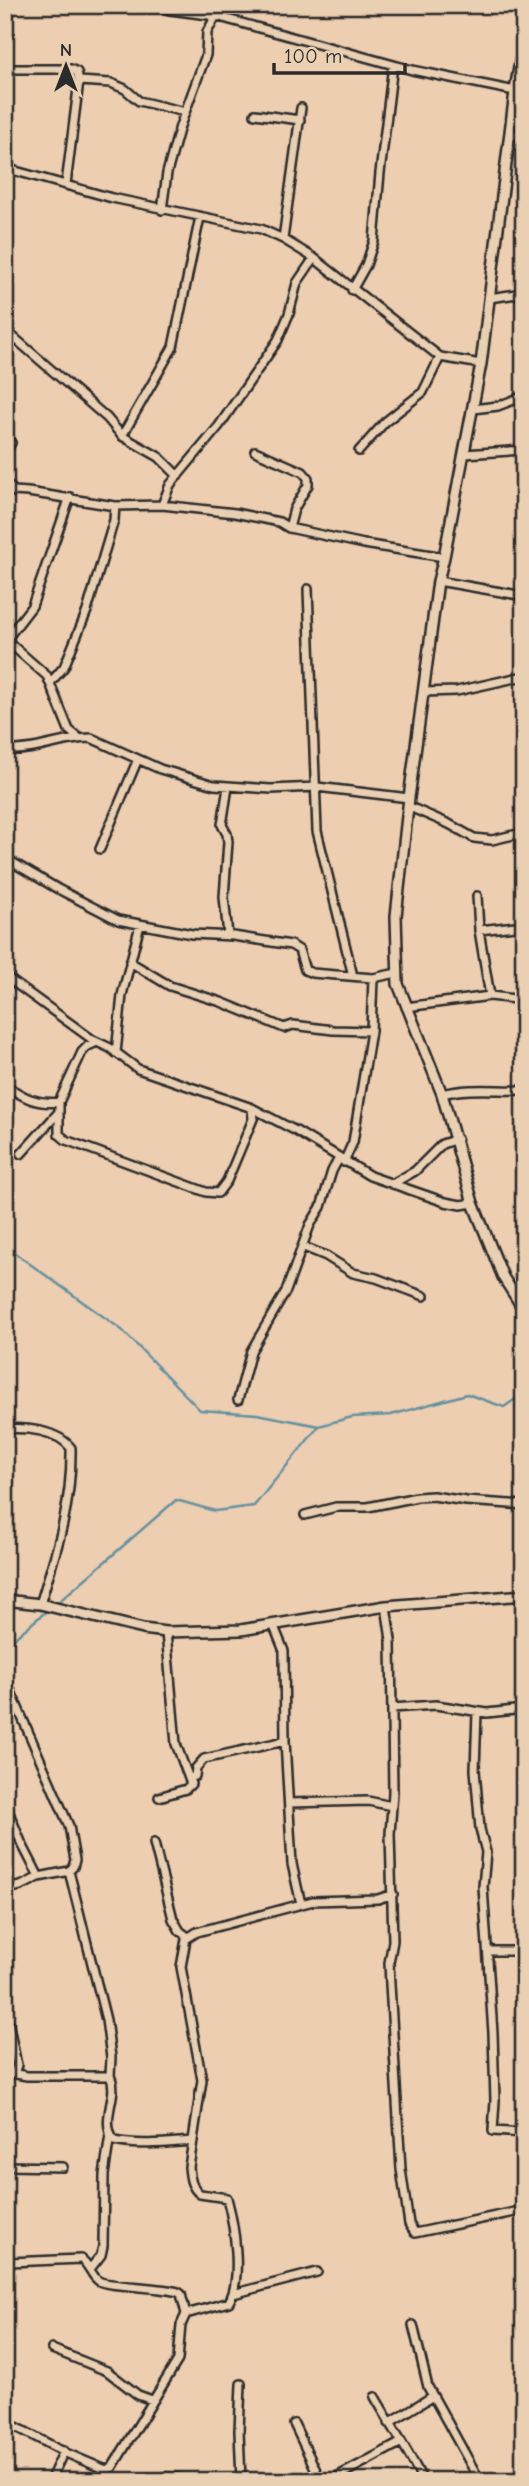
<svg xmlns="http://www.w3.org/2000/svg" width="529" height="2486" font-family="'Comic Neue',sans-serif">
  <rect width="100%" height="100%" fill="#edceb0"/>
  <filter id="ink" filterUnits="userSpaceOnUse"><feTurbulence type="fractalNoise" baseFrequency=".0143" numOctaves="2"/><feDisplacementMap in="SourceGraphic" scale="14" xChannelSelector="R" yChannelSelector="G"/><feConvolveMatrix kernelMatrix="1 2 1 2 8 2 1 2 1" color-interpolation-filters="sRGB"/></filter>
  <g filter="url(#ink)">
    <g fill="none" stroke-linecap="round" stroke-linejoin="round">
      <!-- stream -->
      <path stroke="#6691a1" stroke-width="2.5" d="M 5,1246 L 122,1330 L 200,1410 L 257,1414 L 319,1426 L 352,1417 L 391,1415 L 467,1394 L 504,1407 L 524,1393
        M 55,1605 L 176,1500 L 215,1511 L 254,1506 L 319,1426
        M 5,1646 L 49,1609"/>
      <!-- minor casing -->
      <g stroke="#2b2b2b" stroke-width="12">
        <path id="minor" d="M 154,5 L 170,10 L 216,16 L 412,70 L 515,91
          M 5,69 L 71,69 L 77,72 L 79,81 L 66,184
          M 79,81 L 111,83 L 125,89 L 139,101 L 185,112
          M 255,114 L 300,120
          M 510,134 L 524,137
          M 5,168 L 112,198 L 261,229 L 283,239 L 314,258 L 440,357 L 481,364
          M 162,210 L 167,173 L 180,126 L 206,55 L 207,32 L 216,16
          M 283,239 L 301,108
          M 352,290 L 366,265 L 374,241 L 380,173 L 393,65
          M 489,298 L 524,293
          M 5,324 L 11,335 L 107,418 L 122,436 L 159,457 L 178,476
          M 473,409 L 498,406 L 524,396
          M 5,436 L 11,443 L 5,453
          M 122,436 L 173,347 L 200,217
          M 255,451 L 303,472 L 308,478 L 308,485 L 294,509 L 289,528
          M 359,451 L 385,422 L 423,392 L 440,357
          M 464,454 L 524,450
          M 5,482 L 14,491
          M 5,494 L 14,491 L 28,492 L 115,506 L 162,505 L 235,513 L 279,522 L 289,528 L 364,544 L 444,557
          M 162,505 L 170,485 L 219,426 L 278,340 L 289,314 L 297,283 L 314,258
          M 438,581 L 524,596
          M 308,589 L 317,831 L 353,976
          M 6,640 L 47,676 L 69,730 L 79,738
          M 5,641 L 32,606 L 70,497
          M 50,683 L 64,667 L 87,611 L 114,520 L 115,506
          M 423,692 L 457,691 L 524,676
          M 5,750 C 35,752 62,738 91,738 L 160,769 L 214,785 L 271,789 L 317,787 L 409,798
          M 228,787 L 222,825 L 227,834 L 228,842 L 224,897 L 228,935
          M 408,808 L 412,808 L 449,824 L 474,838 L 492,840 L 522,833
          M 100,849 L 138,759
          M 5,858 L 58,889 L 118,920 L 192,934 L 233,936 L 291,945 L 299,950 L 305,970 L 312,973 L 373,978 L 397,973
          M 477,896 L 479,930 L 490,996
          M 479,930 L 524,925
          M 130,962 L 170,986 L 221,1002 L 284,1028 L 293,1025 L 333,1030 L 371,1031
          M 5,976 L 93,1040 L 110,1048 L 138,1069 L 252,1108 L 296,1131 L 370,1176 L 445,1202 L 461,1205 L 473,1203
          M 520,1000 L 524,1051
          M 406,1007 L 490,996 L 524,1000
          M 97,1042 L 88,1046 L 82,1052 L 59,1102 L 59,1134 L 66,1140 L 206,1192 L 218,1193 L 227,1181 L 253,1119 L 252,1108
          M 116,1053 L 122,995 L 140,925
          M 5,1085 C 23,1097 37,1105 59,1102
          M 442,1094 C 469,1087 496,1091 524,1090
          M 21,1154 L 57,1114
          M 344,1162 L 353,1142 L 371,1031 L 373,978
          M 392,1184 L 415,1171 L 442,1144 L 457,1139
          M 304,1247 L 326,1256 L 353,1273 L 376,1278 L 424,1296
          M 238,1400 L 251,1351 L 286,1291 L 310,1225 L 321,1207 L 332,1171 L 339,1158
          M 5,1429 C 26,1427 57,1430 71,1448 C 72,1505 57,1550 40,1604
          M 305,1515 L 336,1507 L 368,1507 L 417,1497 L 433,1496 L 466,1501 L 524,1505
          M 386,1606 L 391,1640 L 393,1792 L 390,1834 L 393,1941 L 389,1963 L 390,1984 L 401,2169 L 409,2224 L 415,2233 L 524,2210
          M 273,1624 L 284,1651 L 285,1741 L 292,1864 L 301,1904
          M 5,1678 L 69,1826 L 75,1860 L 73,1867 L 69,1871 L 39,1877 L 21,1886 L 5,1889
          M 392,1708 L 436,1705 L 487,1713 L 524,1709
          M 477,1712 L 475,1770 L 480,1829 L 486,1852 L 483,1887 L 493,2033 L 495,2101 L 493,2131 L 524,2133
          M 189,1778 L 195,1776 L 196,1768 L 204,1759 L 285,1741
          M 159,1797 L 186,1789 L 191,1784 L 176,1744 L 166,1632
          M 5,1803 L 21,1842 L 39,1877
          M 289,1803 L 368,1801 L 392,1806
          M 154,1843 L 173,1919 L 180,1931 L 188,1937
          M 69,1871 L 106,2020 L 111,2057 L 110,2076
          M 488,1951 L 524,1951
          M 5,2007 L 17,2065 L 14,2074
          M 5,2072 L 27,2076 L 110,2076 C 120,2095 99,2118 114,2141 C 139,2146 166,2143 193,2141
          M 5,2166 L 63,2167
          M 90,2269 L 101,2255 L 103,2246 L 104,2175 L 110,2135
          M 233,2294 L 317,2272
          M 186,2314 L 229,2302 C 243,2278 234,2224 227,2198 L 200,2194 C 191,2187 190,2178 189,2167 L 202,2080 L 181,1967 L 186,1939 L 197,1932 L 313,1901 L 378,1899 L 393,1894
          M 413,2325 L 428,2387 L 480,2481
          M 52,2349 L 107,2371 L 138,2395 L 152,2400
          M 375,2397 C 391,2425 409,2452 423,2481
          M 5,2421 L 66,2453 L 106,2470 L 112,2468 L 178,2360 L 181,2325 L 186,2314 L 181,2294 L 178,2292 C 162,2287 105,2286 99,2281 C 91,2276 90,2265 81,2259 L 9,2262
          M 389,2423 L 433,2396
          M 294,2424 L 321,2481
          M 50,2481 L 64,2451
          M 158,2481 L 164,2477 L 206,2481
          M 241,2481 L 239,2431 L 241,2384
          M 329,2481 L 400,2443"/>
      </g>
      <!-- tertiary casing -->
      <g stroke="#2b2b2b" stroke-width="14">
        <path id="tertiary" d="M 524,40 L 516,84 L 481,364 L 444,557 L 438,581 L 409,798 L 396,916 L 398,984 L 442,1094 L 473,1203 L 503,1277 L 524,1310
          M 5,1600 L 40,1604 L 143,1629 L 166,1632 L 241,1630 L 386,1606 L 524,1595"/>
      </g>
      <!-- primary casing -->
      <g stroke="#2b2b2b" stroke-width="16">
        <path id="primary" d="M 520,5 L 524,7"/>
      </g>
      <!-- minor -->
      <use href="#minor" stroke="#ead0b2" stroke-width="7"/>
      <!-- tertiary -->
      <use href="#tertiary" stroke="#ead0b2" stroke-width="9"/>
      <!-- primary -->
      <use href="#primary" stroke="#fcdcac" stroke-width="10"/>
    </g>
  </g>
  <!-- margin -->
  <rect width="529" height="2486" fill="none" stroke="#ead0b2" stroke-width="28"/>
  <rect x="14" y="14" width="501" height="2458" fill="none" stroke="#2b2b2b" stroke-width="2.5" filter="url(#ink)"/>
  <!-- north arrow -->
  <g transform="translate(66 66)" stroke="#ead0b2" stroke-width="5" paint-order="stroke">
  <path d="M0-5L12 26L0 18L-12 26Z" fill="#2b2b2b"/>
  <text y="-10" font-size="19" font-weight="bold" text-anchor="middle" fill="#2b2b2b">N</text>
  </g>
  <!-- scale -->
  <path d="M274 63v10h131v-10" fill="none" stroke="#2b2b2b" stroke-width="3.5"/>
  <text x="284" y="63" font-size="21" fill="#2b2b2b" stroke="#ead0b2" stroke-width="5" paint-order="stroke">100 m</text>
</svg>
